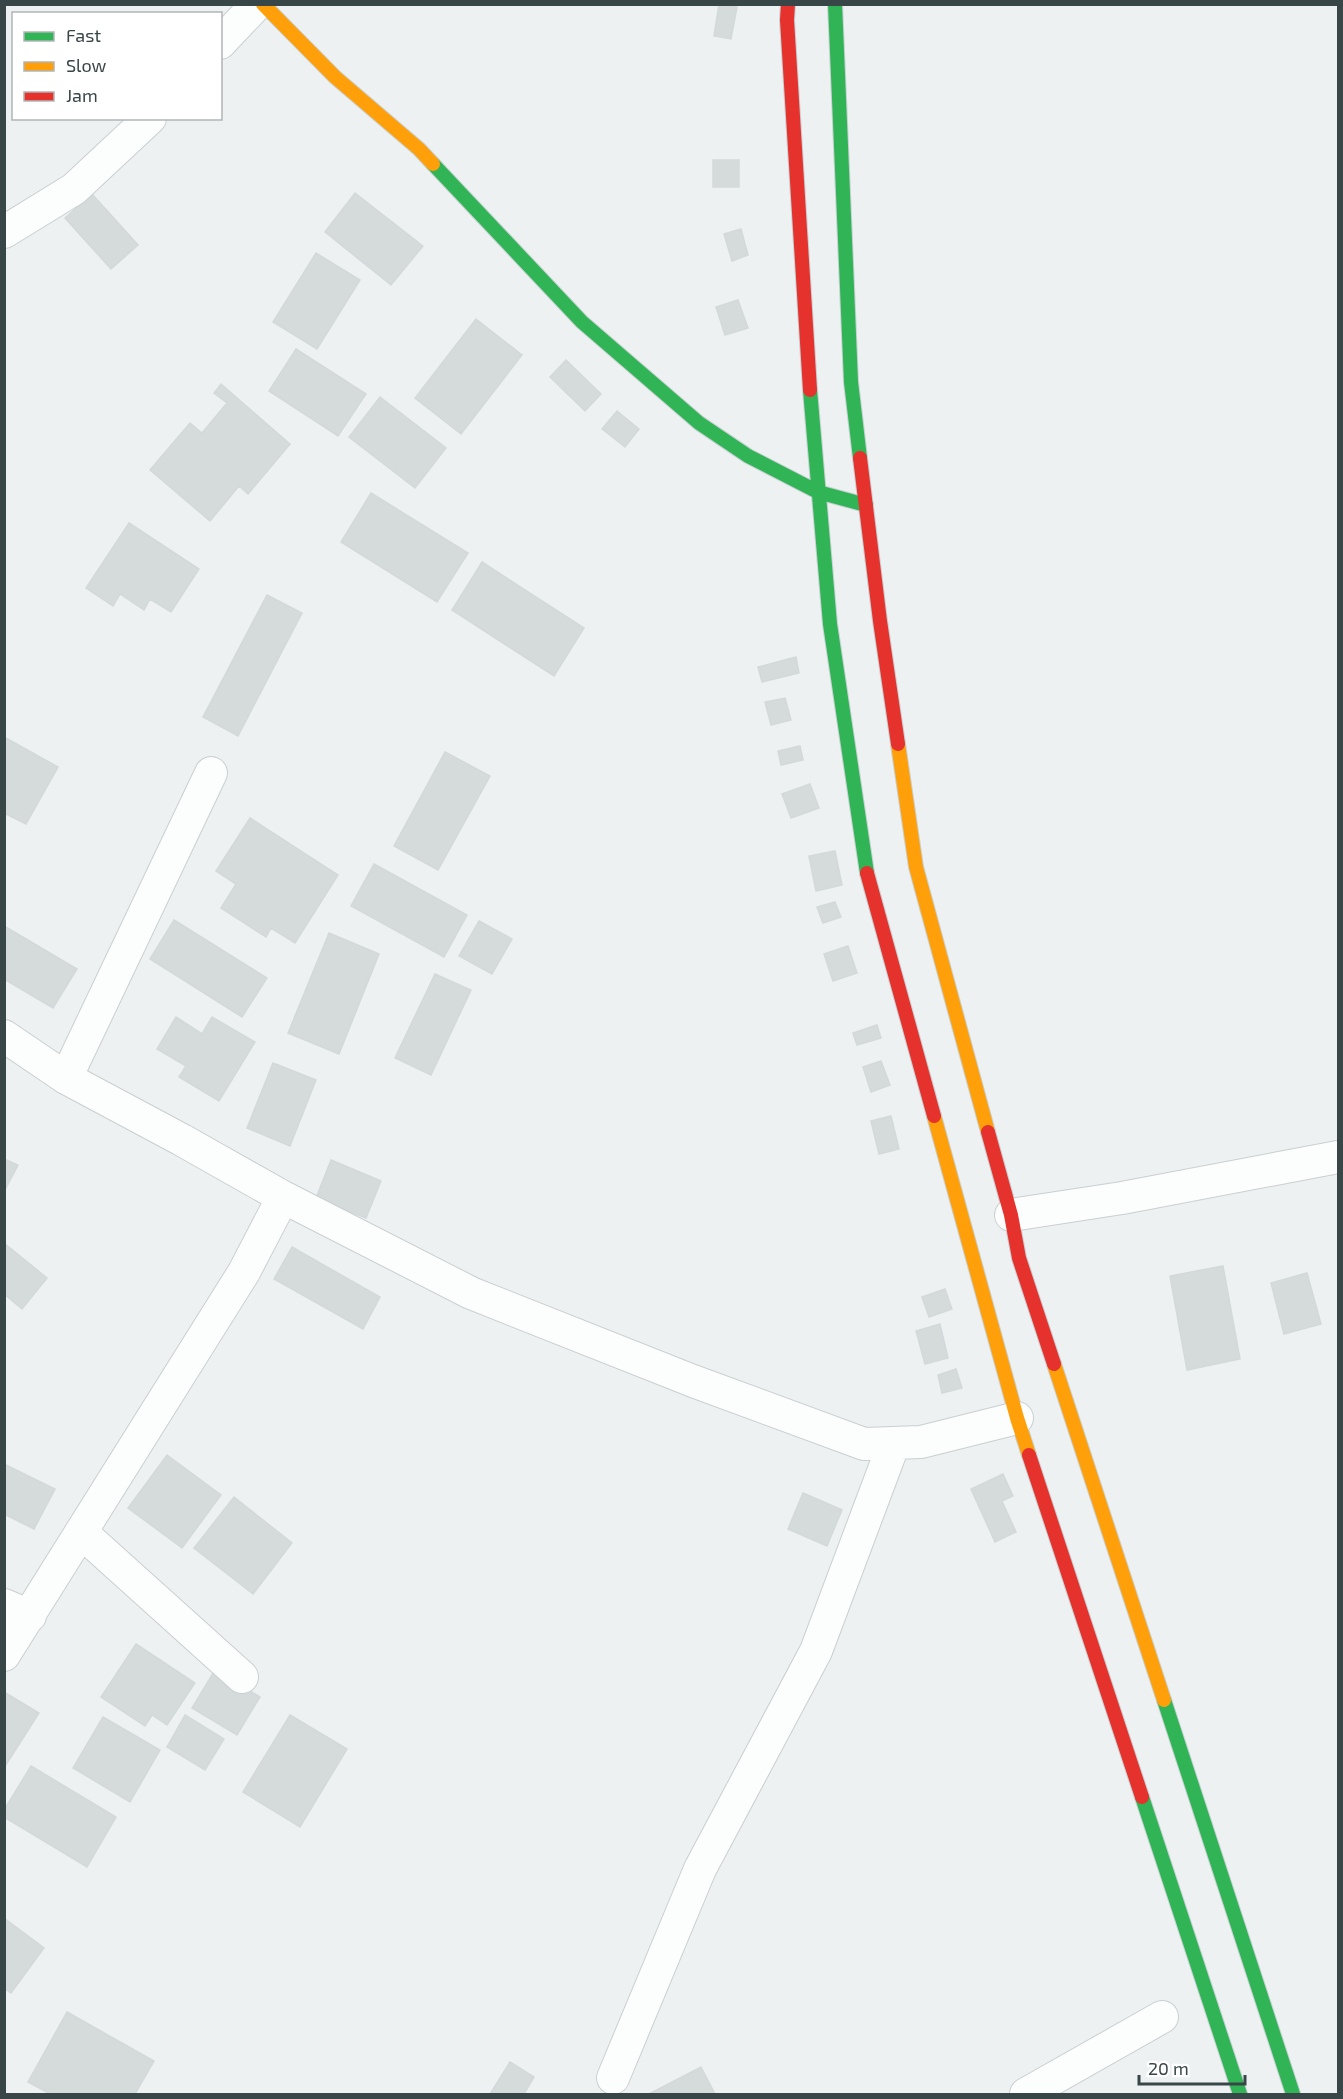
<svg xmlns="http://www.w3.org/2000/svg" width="1343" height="2099" font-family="'Exo 2',sans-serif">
  <rect width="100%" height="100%" fill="#edf1f2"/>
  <!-- building -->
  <path fill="#d5dadb" stroke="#d3d9da" stroke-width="1.5" d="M 719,4 L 737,7 L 731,39 L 714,36 Z
    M 713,160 L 739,160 L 739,187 L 713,187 Z
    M 355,193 L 423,246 L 391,285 L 325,232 Z
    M 92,194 L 138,245 L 111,269 L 65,218 Z
    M 741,229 L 748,255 L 732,261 L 724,234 Z
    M 316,253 L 360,280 L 317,349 L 273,322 Z
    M 738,300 L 748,328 L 725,335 L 716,307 Z
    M 476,319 L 522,355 L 461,434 L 415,398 Z
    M 296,349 L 366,394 L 338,436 L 269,391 Z
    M 566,360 L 601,394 L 585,411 L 550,377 Z
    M 221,384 L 290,444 L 248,494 L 239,486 L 210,521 L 150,470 L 190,423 L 202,433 L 227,403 L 214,393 Z
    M 380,397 L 446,448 L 415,488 L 349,437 Z
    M 617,411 L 639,429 L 625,447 L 602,429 Z
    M 371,493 L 468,553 L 437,602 L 341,542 Z
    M 129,523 L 199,569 L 171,612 L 150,599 L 144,610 L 120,594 L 113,606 L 86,588 Z
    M 482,562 L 584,628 L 554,676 L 452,610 Z
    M 267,595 L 302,613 L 238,736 L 203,717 Z
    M 796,657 L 799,673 L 762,682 L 758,667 Z
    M 785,698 L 791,720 L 771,725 L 765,702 Z
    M 4,737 L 58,767 L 26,824 L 4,813 Z
    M 800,746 L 803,760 L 781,765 L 778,751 Z
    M 445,752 L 490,776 L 438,870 L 394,846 Z
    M 810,784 L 819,808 L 791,818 L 782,794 Z
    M 250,818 L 338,875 L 295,943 L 271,928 L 266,937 L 221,908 L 236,884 L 216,871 Z
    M 835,851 L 842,885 L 816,891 L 809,856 Z
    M 374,864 L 467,915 L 444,957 L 351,906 Z
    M 835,902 L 841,917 L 823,923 L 817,907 Z
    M 174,920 L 267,978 L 242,1017 L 150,959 Z
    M 479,921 L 512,939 L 492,974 L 459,956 Z
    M 4,926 L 77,969 L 53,1008 L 4,979 Z
    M 329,933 L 379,954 L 339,1054 L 288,1033 Z
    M 848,946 L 857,973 L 833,981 L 824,954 Z
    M 435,974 L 471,990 L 431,1075 L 395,1058 Z
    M 176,1017 L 202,1034 L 212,1017 L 255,1042 L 219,1101 L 179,1077 L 186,1066 L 157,1049 Z
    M 877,1025 L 881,1038 L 857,1045 L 853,1033 Z
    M 881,1061 L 890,1085 L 871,1092 L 863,1067 Z
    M 273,1063 L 316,1080 L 290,1146 L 247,1128 Z
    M 891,1116 L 899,1149 L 879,1154 L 871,1121 Z
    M 4,1159 L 18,1165 L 4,1192 Z
    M 331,1160 L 381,1181 L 366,1218 L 316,1198 Z
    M 4,1243 L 47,1278 L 22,1309 L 4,1294 Z
    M 292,1247 L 380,1297 L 363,1329 L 274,1279 Z
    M 1223,1266 L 1240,1359 L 1187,1370 L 1170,1276 Z
    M 1307,1273 L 1321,1324 L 1284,1334 L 1271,1283 Z
    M 945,1289 L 952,1309 L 929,1317 L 922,1297 Z
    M 940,1324 L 948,1358 L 925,1364 L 916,1331 Z
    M 956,1369 L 962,1388 L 942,1393 L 938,1375 Z
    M 167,1455 L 221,1495 L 182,1548 L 128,1508 Z
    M 4,1464 L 55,1489 L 34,1529 L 4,1514 Z
    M 1003,1474 L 1013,1496 L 1002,1501 L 1016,1532 L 995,1542 L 971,1489 Z
    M 803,1493 L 842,1510 L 827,1546 L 788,1529 Z
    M 234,1497 L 292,1543 L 253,1594 L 194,1548 Z
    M 136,1644 L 195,1683 L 167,1725 L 152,1715 L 145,1726 L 101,1697 Z
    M 215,1670 L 260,1697 L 237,1735 L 192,1708 Z
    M 4,1692 L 39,1713 L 4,1768 Z
    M 185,1715 L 224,1739 L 205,1770 L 167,1747 Z
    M 290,1715 L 347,1749 L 300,1827 L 243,1792 Z
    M 103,1717 L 160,1750 L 130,1802 L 73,1768 Z
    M 31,1766 L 116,1817 L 87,1867 L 4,1817 L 4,1810 Z
    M 4,1918 L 44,1948 L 11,1993 L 4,1988 Z
    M 67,2012 L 154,2061 L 135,2094 L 50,2094 L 28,2082 Z
    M 510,2062 L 534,2077 L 524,2094 L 490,2094 Z
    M 701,2067 L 715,2094 L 649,2094 Z"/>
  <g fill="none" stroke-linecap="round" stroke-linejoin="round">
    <!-- street casing -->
    <g stroke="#cacfd0" stroke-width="34">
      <path id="street" d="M 220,43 L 257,4
        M 4,232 L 74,189 L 150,118
        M 4,1036 L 66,1078 L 182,1140 L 283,1197 L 471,1293 L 693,1381 L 864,1444 L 921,1442 L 1017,1418
        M 66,1078 L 211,773
        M 1011,1215 L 1122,1198 L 1338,1157
        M 81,1532 L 242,1677
        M 4,1605 L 30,1616
        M 4,1655 L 244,1272 L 283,1197
        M 613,2078 L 700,1869 L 816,1651 L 894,1443
        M 1026,2094 L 1162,2017"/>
    </g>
    <!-- fast casing -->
    <g stroke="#c7d0d3" stroke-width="16">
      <path id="fast" d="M 835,4 L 851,382 L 860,458
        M 433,164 L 582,322 L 699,423 L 748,456 L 818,492 L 866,505
        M 810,390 L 830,624 L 867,873
        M 1164,1700 L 1293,2094
        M 1142,1797 L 1240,2094"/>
    </g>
    <!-- slow casing -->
    <g stroke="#c7d0d3" stroke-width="16">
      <path id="slow" d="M 263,4 L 335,77 L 419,149 L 433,164
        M 898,744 L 916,867 L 988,1132
        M 934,1116 L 1017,1418 L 1029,1455
        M 1054,1364 L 1164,1700"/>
    </g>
    <!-- jam casing -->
    <g stroke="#c7d0d3" stroke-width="16">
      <path id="jam" d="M 788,4 L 787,20 L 810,390
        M 860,458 L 880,621 L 898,744
        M 867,873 L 934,1116
        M 988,1132 L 1011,1215 L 1019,1258 L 1054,1364
        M 1029,1455 L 1142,1797"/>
    </g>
    <!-- street -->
    <use href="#street" stroke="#fcfdfd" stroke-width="32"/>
    <!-- fast -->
    <use href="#fast" stroke="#30b455" stroke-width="14"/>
    <!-- slow -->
    <use href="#slow" stroke="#ff9f0a" stroke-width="14"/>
    <!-- jam -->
    <use href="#jam" stroke="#e5322d" stroke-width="14"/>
  </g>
  <!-- border -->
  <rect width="1343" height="2099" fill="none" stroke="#394648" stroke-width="12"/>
  <!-- legend -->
  <rect x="12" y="12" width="210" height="108" fill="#ffffff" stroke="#b0b5b6" stroke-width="1.5"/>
  <rect x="24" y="32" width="30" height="9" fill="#30b455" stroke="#b0b5b6" stroke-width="1.5"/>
  <text x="66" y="42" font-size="18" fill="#394648">Fast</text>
  <rect x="24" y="62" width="30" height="9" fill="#ff9f0a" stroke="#b0b5b6" stroke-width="1.5"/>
  <text x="66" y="72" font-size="18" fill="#394648">Slow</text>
  <rect x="24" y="92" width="30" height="9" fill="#e5322d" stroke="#b0b5b6" stroke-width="1.5"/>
  <text x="66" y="102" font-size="18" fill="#394648">Jam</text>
  <!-- scale -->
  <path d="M1139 2075v9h106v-9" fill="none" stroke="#394648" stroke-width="3"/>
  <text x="1148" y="2075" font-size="18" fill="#394648" stroke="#ffffff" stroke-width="4.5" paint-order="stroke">20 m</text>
</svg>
